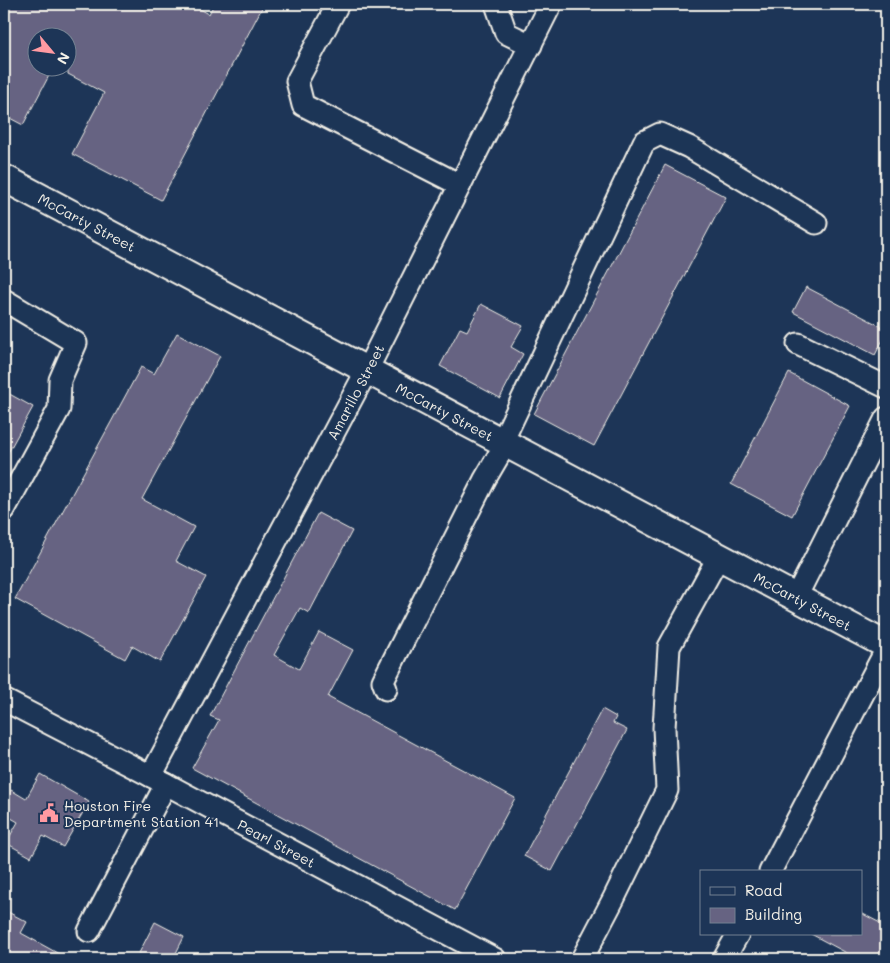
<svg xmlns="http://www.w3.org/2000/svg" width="890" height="963" font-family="Mali,sans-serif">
  <rect width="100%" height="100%" fill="#1d3557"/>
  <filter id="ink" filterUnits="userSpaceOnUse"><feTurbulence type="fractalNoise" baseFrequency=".02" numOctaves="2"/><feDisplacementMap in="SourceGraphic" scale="10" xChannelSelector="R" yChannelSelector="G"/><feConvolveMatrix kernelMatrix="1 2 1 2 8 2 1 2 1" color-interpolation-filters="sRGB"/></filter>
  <g filter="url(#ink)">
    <!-- building -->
    <path fill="#666382" stroke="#f4f1e8" d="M 4,4 L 191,4 L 209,14 L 214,4 L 264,4 L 161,200 L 72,154 L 104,93 L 68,74 L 68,38 L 38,38 L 38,68 L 53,68 L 23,125 L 4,115 Z
      M 665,165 L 726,197 L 594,446 L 534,414 Z
      M 806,287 L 886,329 L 886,334 L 875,355 L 793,312 Z
      M 481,304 L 523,326 L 511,347 L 523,354 L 500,398 L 440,366 L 460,328 L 467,331 Z
      M 177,333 L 220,356 L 142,499 L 194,527 L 176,561 L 206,577 L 160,662 L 132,646 L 125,659 L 15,599 L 141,367 L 154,374 Z
      M 789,373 L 850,406 L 792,516 L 731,484 Z
      M 4,391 L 33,407 L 4,460 Z
      M 318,513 L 352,531 L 309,613 L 300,608 L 274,655 L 299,669 L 319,632 L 353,650 L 328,697 L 515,798 L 455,910 L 192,768 L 219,720 L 210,716 Z
      M 602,709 L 616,717 L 613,723 L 627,730 L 552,871 L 524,856 Z
      M 40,774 L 89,802 L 63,847 L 43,836 L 31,857 L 6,843 L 18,822 L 4,814 L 4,802 L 11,790 L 26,799 Z
      M 4,910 L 27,922 L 21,933 L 68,959 L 4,959 Z
      M 861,913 L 886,926 L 886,959 L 858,959 L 811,934 L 861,934 Z
      M 155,922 L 184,937 L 173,959 L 136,959 Z"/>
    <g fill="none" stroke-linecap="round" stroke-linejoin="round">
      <!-- minor casing -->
      <g stroke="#f4f1e8" stroke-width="25">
        <g id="minor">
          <path d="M 338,4 L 297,81 L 303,105 L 460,185"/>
          <path d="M 496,4 L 506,33 L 531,45"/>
          <path d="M 4,300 L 76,343 L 60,380 L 59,409 L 4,510"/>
          <path d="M 798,344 L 886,387"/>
          <path d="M 502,442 L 644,142 L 660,134 L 689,147 L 816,223"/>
          <path d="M 796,597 L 886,418"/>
          <path d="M 386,689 L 383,681 L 485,479 L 506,443"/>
          <path id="s1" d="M 4,700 L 151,776 L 495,959"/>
          <path id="s2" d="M 151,776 L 367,370 L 551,4"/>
          <path d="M 770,872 L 886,650"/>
          <path d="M 89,931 L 166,784"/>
          <path d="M 582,959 L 614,898 L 667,790 L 664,728 L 669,647 L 719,556"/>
          <path d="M 724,959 L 738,934"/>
        </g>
      </g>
      <!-- major casing -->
      <g stroke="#f4f1e8" stroke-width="30">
        <g id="major">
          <path id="s3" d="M 4,178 L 886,645"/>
        </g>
      </g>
      <!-- minor -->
      <use href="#minor" stroke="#1d3557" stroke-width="21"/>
      <!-- major -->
      <use href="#major" stroke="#1d3557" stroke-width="26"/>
    </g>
  </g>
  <!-- icons -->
  <defs>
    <g id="civic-bare" transform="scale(1.5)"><path d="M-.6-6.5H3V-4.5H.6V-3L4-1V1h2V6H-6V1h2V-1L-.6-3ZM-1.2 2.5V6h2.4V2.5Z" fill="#ff9aa2" stroke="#1d3557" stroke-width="2.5" paint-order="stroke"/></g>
  </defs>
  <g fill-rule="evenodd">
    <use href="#civic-bare" x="49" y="813"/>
  </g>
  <g text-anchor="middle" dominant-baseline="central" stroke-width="4" stroke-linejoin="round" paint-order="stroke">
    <!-- street labels -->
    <g font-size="14" fill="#f4f1e8" stroke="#1d3557">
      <text stroke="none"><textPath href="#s3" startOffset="94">McCarty Street</textPath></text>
      <text stroke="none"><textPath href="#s2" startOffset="435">Amarillo Street</textPath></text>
      <text stroke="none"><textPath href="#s3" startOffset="499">McCarty Street</textPath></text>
      <text stroke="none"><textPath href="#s3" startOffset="904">McCarty Street</textPath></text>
      <text stroke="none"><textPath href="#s1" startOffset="308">Pearl Street</textPath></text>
    </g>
    <!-- poi labels -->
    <g font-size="14" fill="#f4f1e8" stroke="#1d3557" text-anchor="start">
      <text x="64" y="805">Houston Fire<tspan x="64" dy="16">Department Station 41</tspan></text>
    </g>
  </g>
  <!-- margin -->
  <rect width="890" height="963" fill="none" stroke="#1d3557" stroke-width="20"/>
  <rect x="10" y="10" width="870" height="943" fill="none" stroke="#f4f1e8" stroke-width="2" filter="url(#ink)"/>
  <!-- legend -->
  <rect x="700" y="870" width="162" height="65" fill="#1d3557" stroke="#738091"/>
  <rect x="710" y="887" width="25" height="8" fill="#1d3557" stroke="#738091"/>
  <text x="745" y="896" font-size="15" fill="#f4f1e8">Road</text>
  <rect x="710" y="908" width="25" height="15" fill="#666382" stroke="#738091"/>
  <text x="745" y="920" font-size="15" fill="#f4f1e8">Building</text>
  <!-- north arrow -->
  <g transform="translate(52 52) rotate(119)"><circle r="24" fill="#1d3557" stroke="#738091"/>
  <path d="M0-4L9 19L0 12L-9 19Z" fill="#ff9aa2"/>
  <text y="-8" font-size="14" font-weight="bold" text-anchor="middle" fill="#f4f1e8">N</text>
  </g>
</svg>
